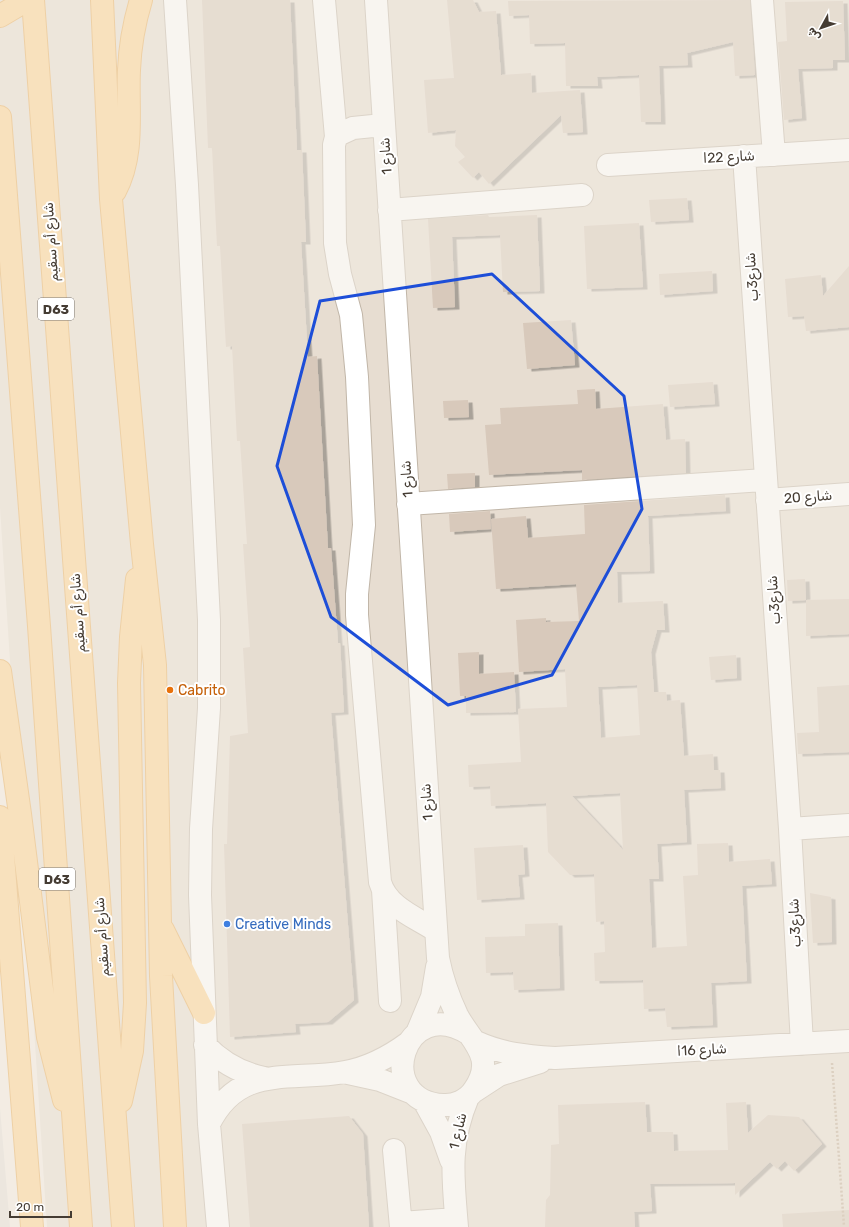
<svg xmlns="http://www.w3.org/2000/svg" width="849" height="1227" font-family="Rubik,Vazirmatn,sans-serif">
  <defs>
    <filter id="shadow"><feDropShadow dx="4.5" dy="2.5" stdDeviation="0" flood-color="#0004"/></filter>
  </defs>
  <rect width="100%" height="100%" fill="#f3ece3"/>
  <!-- residential -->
  <path fill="#e7ddd1" d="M 0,0 L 849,0 L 849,1227 L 47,1227 L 0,508 Z"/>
  <!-- industrial -->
  <path fill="#e4ded8" d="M 0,1108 L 10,1227 L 0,1227 Z"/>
  <!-- building -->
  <path fill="#d8c9bb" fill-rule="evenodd" filter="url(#shadow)" d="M 202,0 L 290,0 L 297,150 L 302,150 L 306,242 L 301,242 L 308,357 L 317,356 L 328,548 L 331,548 L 338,643 L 340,643 L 344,712 L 331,713 L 354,1000 L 328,1022 L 295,1024 L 296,1032 L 230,1037 L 224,844 L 227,844 L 230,736 L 248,733 L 243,648 L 250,647 L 243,544 L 247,544 L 240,441 L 237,441 L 232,346 L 226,347 L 220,246 L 217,246 L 212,148 L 208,148 Z
    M 447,0 L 473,0 L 479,12 L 496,11 L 501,75 L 531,73 L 532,93 L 580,90 L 583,132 L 563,133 L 561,115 L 489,184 L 479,172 L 473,178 L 458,162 L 465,157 L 455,146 L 456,130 L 428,133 L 424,80 L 454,78 Z
    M 750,0 L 755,75 L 735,76 L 733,42 L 687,53 L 688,65 L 659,66 L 661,122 L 641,122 L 639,75 L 597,77 L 598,86 L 566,86 L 565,43 L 530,44 L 529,15 L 509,16 L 508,1 Z
    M 843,1 L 845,60 L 833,60 L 833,68 L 798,69 L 802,118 L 784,120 L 778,42 L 787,41 L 785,2 Z
    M 687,198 L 689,220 L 651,222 L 649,200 Z
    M 488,215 L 489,217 L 537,215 L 540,291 L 503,292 L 500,235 L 452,237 L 455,307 L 433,308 L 428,219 Z
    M 639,223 L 643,287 L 587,289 L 584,226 Z
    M 849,266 L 849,327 L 806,331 L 804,316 L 788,317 L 785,279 L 821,275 L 823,296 Z
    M 712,271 L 713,291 L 660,295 L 659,274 Z
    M 571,320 L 575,365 L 527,369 L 523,323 Z
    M 713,382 L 715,404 L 670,407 L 668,385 Z
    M 595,389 L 596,409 L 663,404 L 666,440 L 685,439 L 686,473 L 582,480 L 582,470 L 489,475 L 485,425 L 501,424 L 500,408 L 578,404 L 577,390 Z
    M 468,400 L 469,417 L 444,418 L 443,401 Z
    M 475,473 L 475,487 L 448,489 L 447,474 Z
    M 725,495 L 726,511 L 648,516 L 650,571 L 617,572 L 618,603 L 663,601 L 665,630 L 657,630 L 651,652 L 654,692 L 666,692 L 667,701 L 680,700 L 684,756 L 713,754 L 714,770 L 720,770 L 721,788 L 684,790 L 687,842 L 657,844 L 659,879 L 649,879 L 652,948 L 687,946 L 683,876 L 698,875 L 697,844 L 728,843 L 729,862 L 770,859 L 772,884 L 742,886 L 747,981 L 711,983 L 713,1025 L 667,1027 L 665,1008 L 644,1009 L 643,980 L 595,981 L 594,953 L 605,952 L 604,921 L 596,922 L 594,874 L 570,875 L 548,852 L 546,803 L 491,806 L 490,786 L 469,787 L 468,765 L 521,762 L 518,709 L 567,707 L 565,669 L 519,672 L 516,620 L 546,618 L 546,622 L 579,621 L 576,584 L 496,589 L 491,519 L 526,516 L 528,538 L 585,534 L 584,505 ZM 637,685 L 640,735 L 601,738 L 598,687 ZM 620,793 L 623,850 L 572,796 Z
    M 490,511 L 491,529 L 450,532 L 449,514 Z
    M 805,579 L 806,600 L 788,601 L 787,580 Z
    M 849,599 L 849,634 L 806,636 L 806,600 Z
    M 479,652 L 479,674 L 514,672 L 516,712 L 466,713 L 466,696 L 460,696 L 458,653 Z
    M 736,655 L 737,678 L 711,680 L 709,657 Z
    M 849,685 L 849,752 L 798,754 L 797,733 L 819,732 L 817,687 Z
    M 523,845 L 525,874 L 518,875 L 520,897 L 477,900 L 474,848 Z
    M 810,893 L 831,897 L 832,942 L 813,943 Z
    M 558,923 L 560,988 L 514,990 L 513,972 L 486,973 L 485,937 L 525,936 L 525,924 Z
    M 645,1102 L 647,1132 L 673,1132 L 674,1151 L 728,1150 L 726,1103 L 746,1102 L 748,1133 L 768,1115 L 799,1117 L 822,1144 L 794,1171 L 785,1161 L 777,1169 L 770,1162 L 735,1195 L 735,1183 L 650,1184 L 652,1211 L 634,1212 L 635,1227 L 545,1227 L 546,1200 L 550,1195 L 551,1145 L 559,1144 L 558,1105 Z
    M 349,1116 L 363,1134 L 369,1227 L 250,1227 L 242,1124 Z
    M 849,1210 L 849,1227 L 783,1227 L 782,1214 Z"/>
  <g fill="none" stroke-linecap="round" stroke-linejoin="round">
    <!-- minor casing -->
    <g stroke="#c1b6a8" stroke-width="24">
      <path id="minor" d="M 175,0 L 187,185 L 209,620 L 209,708 L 201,829 L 200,895 L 209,1124 L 218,1227
        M 324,0 L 336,137
        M 376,0 L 438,958 C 442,978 448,996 457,1015 C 471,1042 497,1057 474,1090 C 468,1100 454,1106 443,1105 C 372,1101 403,992 469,1034
        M 762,0 L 774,155
        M 383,125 L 353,128 L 340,134 L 336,137 L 334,145 L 335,243 L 340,274 L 351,315 L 357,377 L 364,525 L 357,594 L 357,615 L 380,882 C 387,907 415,917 435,930
        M 744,156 L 790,829 L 802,1044
        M 608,165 L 849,150
        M 389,210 L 582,195
        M 767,500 L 849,494
        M 408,504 L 765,480
        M 790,829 L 849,825
        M 383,890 L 390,1001
        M 417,1033 L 432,997 L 437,967
        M 476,1042 C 502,1054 527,1056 555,1058 L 849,1041
        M 205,1045 C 222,1063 240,1073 264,1078
        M 348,1073 L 380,1080 L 413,1093
        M 473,1092 L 499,1075 L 540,1062
        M 424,1101 L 441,1132 L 451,1160
        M 209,1124 C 239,1063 290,1082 345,1072 C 368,1068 389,1057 408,1043
        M 394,1150 L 401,1227
        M 401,1223 L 456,1219
        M 457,1227 C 453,1178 448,1144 468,1097"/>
    </g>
    <!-- major casing -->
    <g stroke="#e9ae5a" stroke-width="24">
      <path id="major" d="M 33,0 L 123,1227
        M 102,0 L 111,199 L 142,544 L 155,665 L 161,976 L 175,1227
        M 0,16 L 27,0
        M 0,117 L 39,626 L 81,1227
        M 115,191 C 135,154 127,110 129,70 C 130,46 134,23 141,0
        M 0,671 L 20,814 L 48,1037 L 64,1100
        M 0,817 L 32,1227
        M 163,930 L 204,1013
        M 121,1101 L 132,1051 L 135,1003 L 129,683 L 131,637 L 137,579"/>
    </g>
    <!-- path -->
    <path stroke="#c1ad96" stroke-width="2.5" stroke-dasharray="2 2" stroke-linecap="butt" d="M 832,1063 L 844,1226"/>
    <!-- minor -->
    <use href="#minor" stroke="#fff" stroke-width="22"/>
    <!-- major -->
    <use href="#major" stroke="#ffd38f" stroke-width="22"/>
  </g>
  <!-- marked area -->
  <path d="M0 0H849V1227H0ZM 492,274 L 624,396 L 642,509 L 552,675 L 448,705 L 331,617 L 277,466 L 320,301 Z" fill="#f3ece3" fill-opacity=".55" fill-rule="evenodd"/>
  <path fill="none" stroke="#1d4ed8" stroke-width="3" stroke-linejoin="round" d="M 492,274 L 624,396 L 642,509 L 552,675 L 448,705 L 331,617 L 277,466 L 320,301 Z"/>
  <!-- markers -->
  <circle fill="#e8710a" stroke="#fff" stroke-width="1.5" cx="170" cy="690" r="4"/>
  <circle fill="#3f7fe0" stroke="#fff" stroke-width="1.5" cx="227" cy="924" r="4"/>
  <g text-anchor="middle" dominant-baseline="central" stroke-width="4" stroke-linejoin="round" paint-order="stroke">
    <!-- shield labels -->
    <g fill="#fff" stroke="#7d7670" stroke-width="1">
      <rect x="38" y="298" width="36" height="22" rx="3"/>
      <rect x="39" y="868" width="36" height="22" rx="3"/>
    </g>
    <g font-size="13" font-weight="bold" fill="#453c33">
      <text x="56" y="309">D63</text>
      <text x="57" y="879">D63</text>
    </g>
    <!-- street labels -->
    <g font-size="14" fill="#453c33" stroke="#fff">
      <text transform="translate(386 156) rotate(-94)">شارع 1</text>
      <text transform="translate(729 157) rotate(-3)">شارع 22ا</text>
      <text transform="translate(51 242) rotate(-94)">شارع أم سقيم</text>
      <text transform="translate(752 277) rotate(-94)">شارع3ب</text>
      <text transform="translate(407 479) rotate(-94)">شارع 1</text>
      <text transform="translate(808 497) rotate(-4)">شارع 20</text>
      <text transform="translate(774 600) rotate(-94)">شارع3ب</text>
      <text transform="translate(78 613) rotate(-94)">شارع أم سقيم</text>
      <text transform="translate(427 802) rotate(-94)">شارع 1</text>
      <text transform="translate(795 923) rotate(-93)">شارع3ب</text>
      <text transform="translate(102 937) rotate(-94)">شارع أم سقيم</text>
      <text transform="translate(702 1050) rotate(-3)">شارع 16ا</text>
      <text transform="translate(458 1131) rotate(-77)">شارع 1</text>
    </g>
    <!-- food labels -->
    <g font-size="14" fill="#c56008" stroke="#fff" text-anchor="start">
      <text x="178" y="690">Cabrito</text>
    </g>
    <!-- shop labels -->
    <g font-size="14" fill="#366cbe" stroke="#fff" text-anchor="start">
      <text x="235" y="924">Creative Minds</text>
    </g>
  </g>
  <!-- north arrow -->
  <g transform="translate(821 28) rotate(230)" stroke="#ffffff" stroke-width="3" paint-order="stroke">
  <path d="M0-3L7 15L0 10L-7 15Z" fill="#453c33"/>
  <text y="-6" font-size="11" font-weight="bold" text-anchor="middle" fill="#453c33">ش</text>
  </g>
  <!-- scale -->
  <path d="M10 1211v6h61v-6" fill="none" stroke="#453c33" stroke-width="2"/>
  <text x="16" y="1211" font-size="12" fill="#453c33" stroke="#ffffff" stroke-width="3" paint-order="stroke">20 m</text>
</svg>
